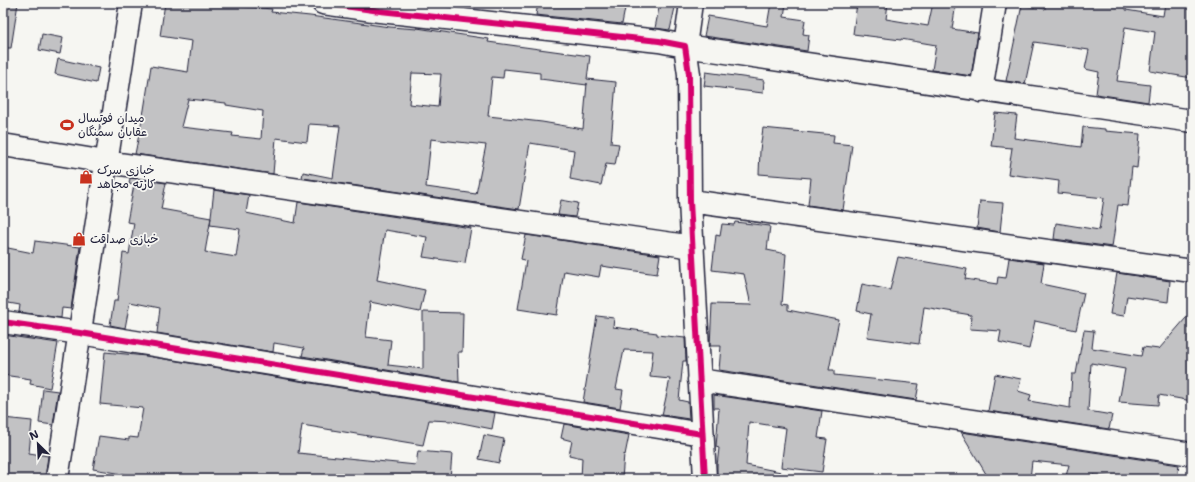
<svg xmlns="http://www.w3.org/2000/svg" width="1195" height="482" font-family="'Shantell Sans','Playpen Sans Arabic',sans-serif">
  <rect width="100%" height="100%" fill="#f6f6f2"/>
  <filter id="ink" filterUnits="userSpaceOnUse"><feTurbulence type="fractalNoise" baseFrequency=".025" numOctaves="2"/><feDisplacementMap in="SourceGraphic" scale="8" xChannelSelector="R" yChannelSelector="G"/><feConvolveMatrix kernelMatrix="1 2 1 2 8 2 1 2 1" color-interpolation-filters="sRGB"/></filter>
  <g filter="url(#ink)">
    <!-- building -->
    <path fill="#c2c2c4" stroke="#22223b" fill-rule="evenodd" d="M 3,3 L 18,3 L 11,48 L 3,48 Z
      M 165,3 L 203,3 L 272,9 L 271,12 L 310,16 L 390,27 L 417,29 L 417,28 L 489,39 L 488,42 L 590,56 L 587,79 L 616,82 L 611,143 L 619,144 L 615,165 L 606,164 L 601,185 L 570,179 L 574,150 L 530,143 L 519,209 L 302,178 L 303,172 L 333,178 L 340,126 L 309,124 L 307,142 L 276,138 L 273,174 L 135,154 L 144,110 L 151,66 L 188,72 L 192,41 L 160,36 ZM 504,69 L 540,73 L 540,79 L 587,85 L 587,83 L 583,129 L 542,122 L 488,116 L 492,77 L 503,78 ZM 412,73 L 441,74 L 438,107 L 409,104 ZM 188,99 L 226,103 L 226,105 L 263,111 L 261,139 L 232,136 L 233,133 L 181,127 ZM 431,139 L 486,145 L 476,194 L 426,187 Z
      M 538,3 L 626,3 L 622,24 L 536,15 Z
      M 660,3 L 676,3 L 670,30 L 655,28 Z
      M 771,3 L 786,3 L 784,17 L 805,20 L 803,34 L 809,35 L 807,51 L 704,36 L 708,16 L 767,26 Z
      M 857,3 L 888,3 L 886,19 L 928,26 L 933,3 L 956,3 L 952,29 L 978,33 L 971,76 L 932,70 L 936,45 L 901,39 L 901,40 L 853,34 Z
      M 1045,3 L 1126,3 L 1126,10 L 1163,16 L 1165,3 L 1192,3 L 1192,78 L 1150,71 L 1155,32 L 1125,27 L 1117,81 L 1150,85 L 1148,102 L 1096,94 L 1099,72 L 1085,69 L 1089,50 L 1034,42 L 1025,84 L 1006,81 L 1022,5 L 1045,9 Z
      M 42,34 L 63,38 L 60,54 L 39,50 Z
      M 58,59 L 99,68 L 96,83 L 55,74 Z
      M 706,72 L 764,80 L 763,93 L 704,86 Z
      M 995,113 L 1017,115 L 1014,138 L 1081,147 L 1083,127 L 1105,129 L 1105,131 L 1140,134 L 1137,168 L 1132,167 L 1128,206 L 1118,205 L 1112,247 L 1054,239 L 1056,223 L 1099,230 L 1104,198 L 1058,193 L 1059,181 L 1008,174 L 1012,148 L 991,146 Z
      M 763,128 L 834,135 L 833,143 L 852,145 L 843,210 L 808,205 L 811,178 L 759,174 L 760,150 Z
      M 130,178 L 166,183 L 161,209 L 211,218 L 205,252 L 236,257 L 240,229 L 210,225 L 214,190 L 249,195 L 246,213 L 295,223 L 298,202 L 471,228 L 465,263 L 423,257 L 427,237 L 385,230 L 377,280 L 425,290 L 420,312 L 370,302 L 366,337 L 391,340 L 388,365 L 423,369 L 423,312 L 463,313 L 462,352 L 458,352 L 459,382 L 302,356 L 304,348 L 274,343 L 273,352 L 157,333 L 160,308 L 130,302 L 125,328 L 110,325 L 114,301 L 117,301 L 123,253 L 129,254 L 134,223 L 127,222 L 134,185 L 129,184 Z
      M 561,200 L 578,203 L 575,217 L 558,215 Z
      M 980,201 L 1003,203 L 1000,232 L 977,228 Z
      M 735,222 L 770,226 L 767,250 L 786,254 L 782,304 L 788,305 L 788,310 L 839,320 L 829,370 L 834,370 L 834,375 L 919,384 L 916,400 L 719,370 L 721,346 L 710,346 L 712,304 L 751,305 L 744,274 L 712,270 L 716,235 L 720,236 L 722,224 L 734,225 Z
      M 526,235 L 660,255 L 657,274 L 601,266 L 599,277 L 564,271 L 557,315 L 518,309 L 526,261 L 521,259 Z
      M 35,241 L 80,247 L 71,309 L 62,308 L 61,318 L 19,312 L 20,305 L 3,302 L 3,247 L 33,253 Z
      M 898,257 L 967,269 L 965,279 L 997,284 L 998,277 L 1006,278 L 1009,258 L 1044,263 L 1041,284 L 1084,293 L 1076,330 L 1035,321 L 1029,349 L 999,342 L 1001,331 L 970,329 L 971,315 L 924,307 L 919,344 L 867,337 L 871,314 L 857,311 L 862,284 L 890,290 Z
      M 1117,273 L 1170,281 L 1168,302 L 1127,296 L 1124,316 L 1110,314 Z
      M 1192,311 L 1192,401 L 1159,395 L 1158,405 L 1119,402 L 1125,369 L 1091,363 L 1088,411 L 1112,415 L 1109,429 L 988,411 L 995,374 L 1021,379 L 1018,391 L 1031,395 L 1029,401 L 1070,408 L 1072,374 L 1076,374 L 1084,330 L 1094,331 L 1092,348 L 1141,356 L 1143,347 L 1159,349 Z
      M 597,316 L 614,318 L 613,327 L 657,333 L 657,335 L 685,338 L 686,361 L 683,361 L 679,400 L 688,402 L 689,419 L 662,415 L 670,379 L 650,377 L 653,351 L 624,350 L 616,389 L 623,390 L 620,408 L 583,402 Z
      M 3,335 L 58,343 L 50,388 L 30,384 L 31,379 L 3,375 Z
      M 105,352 L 146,356 L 495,413 L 492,429 L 452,421 L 429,420 L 423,445 L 302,425 L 298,453 L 416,465 L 418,451 L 452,454 L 450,479 L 135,479 L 135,476 L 93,469 L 99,436 L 129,440 L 129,437 L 138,438 L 143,408 L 100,404 Z
      M 43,389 L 58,391 L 53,425 L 39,423 Z
      M 714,395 L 822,411 L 818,438 L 827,439 L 822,472 L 781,467 L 786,428 L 749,422 L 746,465 L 781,472 L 781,479 L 717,479 L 717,466 L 719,448 L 716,447 L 719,408 L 714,408 Z
      M 3,418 L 32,421 L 29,453 L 48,456 L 45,479 L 3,479 Z
      M 564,424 L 629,435 L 625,455 L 624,454 L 622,479 L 581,479 L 582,458 L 569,455 L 572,441 L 561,438 Z
      M 961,432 L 1179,465 L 1177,479 L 1118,479 L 1093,475 L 1092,479 L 1077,479 L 1066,476 L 1069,465 L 1032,461 L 1030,479 L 989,479 Z
      M 484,435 L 504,439 L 499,463 L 479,459 Z"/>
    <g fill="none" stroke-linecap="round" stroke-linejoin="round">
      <!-- minor casing -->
      <g stroke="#22223b" stroke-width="25">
        <path id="minor" d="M 323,3 L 380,11 L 659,41 L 685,46 L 689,74 L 690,201 L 705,479
          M 691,3 L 685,46 L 1192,121
          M 981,91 L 995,3
          M 3,145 L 106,162 L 693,247
          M 690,201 L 1192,271
          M 3,322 L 80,333 L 702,434
          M 699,380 L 1192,454
          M 57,479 L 131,3"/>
      </g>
      <!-- minor -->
      <use href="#minor" stroke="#f6f6f2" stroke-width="22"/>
      <!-- cycleway casing -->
      <g stroke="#f6f6f2" stroke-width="8">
        <path id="cycleway" d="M 323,3 L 380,11 L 659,41 L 685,46 L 689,74 L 690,201 L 705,479
          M 3,322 L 80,333 L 702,434"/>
      </g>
      <!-- cycleway -->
      <use href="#cycleway" stroke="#d6006c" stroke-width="6"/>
    </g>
  </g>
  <!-- icons -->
  <defs>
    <g id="stadium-bare" transform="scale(1.08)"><path d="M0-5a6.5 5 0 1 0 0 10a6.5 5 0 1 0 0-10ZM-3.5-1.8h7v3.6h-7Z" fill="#c8321e" stroke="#f6f6f2" stroke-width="2.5" paint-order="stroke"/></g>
    <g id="shop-bare" transform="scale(1.08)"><path d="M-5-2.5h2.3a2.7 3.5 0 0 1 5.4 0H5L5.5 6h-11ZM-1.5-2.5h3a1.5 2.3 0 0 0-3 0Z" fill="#c8321e" stroke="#f6f6f2" stroke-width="2.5" paint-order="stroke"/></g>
  </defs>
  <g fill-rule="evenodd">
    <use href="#stadium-bare" x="67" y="125"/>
    <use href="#shop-bare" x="86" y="177"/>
    <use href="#shop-bare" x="79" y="239"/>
  </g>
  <g text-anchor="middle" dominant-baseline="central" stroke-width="3.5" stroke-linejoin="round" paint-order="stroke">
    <!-- poi labels -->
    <g font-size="12" fill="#22223b" stroke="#f6f6f2" text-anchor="start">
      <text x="78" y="118">میدان فوتسال<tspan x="78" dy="14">عقابان سمنگان</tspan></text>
      <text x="97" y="170">خبازی سرک<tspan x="97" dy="14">کارته مجاهد</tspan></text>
      <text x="90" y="239">خبازی صداقت</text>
    </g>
  </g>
  <!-- margin -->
  <rect width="1195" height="482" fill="none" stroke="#f6f6f2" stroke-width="16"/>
  <rect x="8" y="8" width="1179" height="466" fill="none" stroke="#22223b" stroke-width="1.5" filter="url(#ink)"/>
  <!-- north arrow -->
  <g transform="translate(38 444) rotate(336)" stroke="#f6f6f2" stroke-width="3" paint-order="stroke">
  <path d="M0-3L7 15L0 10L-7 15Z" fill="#22223b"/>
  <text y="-6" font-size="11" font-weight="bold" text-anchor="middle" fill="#22223b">N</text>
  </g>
</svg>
